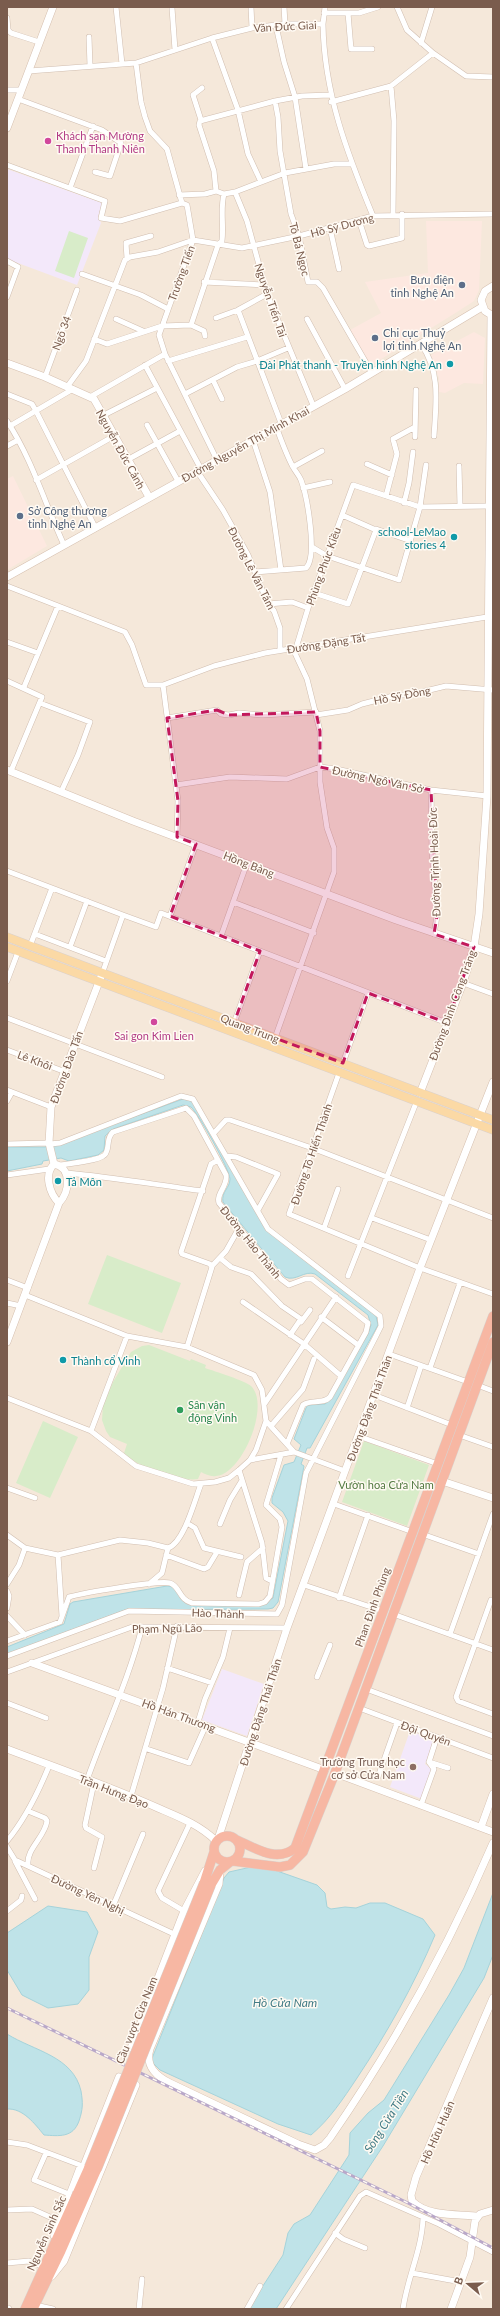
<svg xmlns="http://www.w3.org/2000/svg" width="500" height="2316" font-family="Lato,sans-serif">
  <rect width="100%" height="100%" fill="#fdf6ec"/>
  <!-- residential -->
  <path fill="#f5e8da" d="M 7,7 L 493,7 L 493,2309 L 7,2309 Z"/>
  <!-- commercial -->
  <path fill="#fde8e0" d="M 426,221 L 482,221 L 479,290 L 474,301 L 457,312 L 370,366 L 350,330 L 381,313 L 365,282 L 428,273 Z
    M 474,332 L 485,338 L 483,384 L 464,383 L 445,393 L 439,392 L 439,378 L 431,355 Z
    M 13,476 L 47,546 L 7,570 L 7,479 Z"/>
  <!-- education -->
  <path fill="#f3e8fa" d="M 7,169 L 102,203 L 98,217 L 101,223 L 77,285 L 7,259 Z
    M 222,1669 L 264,1684 L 247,1736 L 202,1720 Z
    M 410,1731 L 434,1740 L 425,1764 L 432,1769 L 422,1799 L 390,1787 Z"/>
  <!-- green -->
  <path fill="#d8ecc9" d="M 69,231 L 88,238 L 74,278 L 55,271 Z
    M 107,1255 L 181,1283 L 162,1333 L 88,1304 Z
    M 149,1345 L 190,1361 L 191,1359 L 206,1365 L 205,1368 C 214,1371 246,1381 251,1386 C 271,1405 242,1474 216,1476 C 211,1477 205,1474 201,1472 L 198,1479 C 180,1482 136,1467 124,1453 L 127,1444 L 110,1437 L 106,1431 L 102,1420 L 103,1405 L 113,1382 L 131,1352 L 142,1346 Z
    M 43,1421 L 78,1437 L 50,1498 L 16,1483 Z
    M 364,1441 L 429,1465 L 407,1526 L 342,1502 Z"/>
  <!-- water -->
  <path fill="#bfe3e8" stroke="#a5d3da" d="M 183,1099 L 192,1100 L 266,1230 L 376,1316 L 378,1325 L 310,1448 L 307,1448 L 301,1464 L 304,1466 L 278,1602 L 273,1608 L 268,1609 L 125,1610 L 7,1654 L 7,1647 L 64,1624 L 70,1604 L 73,1602 L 167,1586 L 174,1587 L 183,1601 L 194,1606 L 264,1603 L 273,1598 L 288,1521 L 283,1512 L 272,1503 L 272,1498 L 284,1465 L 294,1462 L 301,1445 L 294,1439 L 306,1408 L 308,1405 L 325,1404 L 329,1401 L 368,1334 L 371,1325 L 368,1315 L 315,1274 C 304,1270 296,1282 285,1277 L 223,1202 C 221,1192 230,1188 230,1179 C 229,1168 199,1115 191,1107 L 183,1105 L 113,1129 L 105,1136 L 104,1150 L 98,1155 L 69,1161 L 61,1158 L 43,1161 L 42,1164 L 7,1171 L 7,1147 L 45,1147 L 59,1144 Z
    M 260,1865 L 317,1885 L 325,1893 L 327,1907 L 331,1909 L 345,1907 L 356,1908 L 370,1903 L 385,1903 L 423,1919 L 435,1935 C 414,1985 387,2033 357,2078 C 343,2099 330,2119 311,2135 L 278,2124 L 160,2070 L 151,2061 L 224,1878 L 229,1872 Z
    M 493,1893 L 493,1955 L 484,1978 L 383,2146 L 276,2309 L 248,2309 L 283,2255 L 288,2233 L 294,2224 L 310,2215 L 349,2155 L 350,2133 L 368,2113 L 384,2100 L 449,1995 L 464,1968 Z
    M 48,1906 L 87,1912 L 98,1932 L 89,1957 L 89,1990 L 78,2004 L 48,2008 L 22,1995 L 7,1970 L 7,1933 Z
    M 7,2034 C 34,2051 73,2056 81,2091 C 83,2103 83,2109 79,2121 C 73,2138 59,2136 44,2135 C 35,2124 23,2108 7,2109 Z"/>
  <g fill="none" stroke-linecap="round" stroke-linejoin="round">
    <!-- street casing -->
    <g stroke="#d1beb0" stroke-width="6">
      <path id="street" d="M 116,7 L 122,64
        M 251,7 L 252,28
        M 284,7 L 285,24
        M 397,7 L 407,30 L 433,53 L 466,76 L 493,77
        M 172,8 L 175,50
        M 324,13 L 359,13 L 378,7
        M 348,13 L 351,49 L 372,49
        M 7,18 L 8,30 L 11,33 L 39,42
        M 323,24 L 325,7
        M 276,26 L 284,62 L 295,97 L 306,169
        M 89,37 L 90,66
        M 212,38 L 238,110 L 248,154 L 261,182
        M 421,43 L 432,7
        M 136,63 L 141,102 L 145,117 L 150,131 L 167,149 L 182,203 L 187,205 L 193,240 L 159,335 L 165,354 L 217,460
        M 29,71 L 136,63 L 212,38 L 252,28 L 283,24 L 323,24 C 324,93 347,153 373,216
        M 391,86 L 394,121 L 393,214
        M 7,90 L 21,90
        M 18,99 L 102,130 L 121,143 L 110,176 L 95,172
        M 275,101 L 278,117 L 280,151 L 291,214 L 299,236 L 308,282 L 317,282 L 323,288 L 372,373
        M 331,102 L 391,86 L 433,53
        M 201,120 L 193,95 L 202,88
        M 7,165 L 105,201 L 101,218 L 120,221 L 182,203
        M 70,188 L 93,126
        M 216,191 L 214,171 L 199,125 L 200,121 L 275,101 L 302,96 L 330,95
        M 235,192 L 247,221 L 267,294 L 313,405
        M 179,195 L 205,194 L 216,191 L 224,194 L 235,192 L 285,173 L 334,164 L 351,164
        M 359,220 L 367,245 L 369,246 L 402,238 L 402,214
        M 330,228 L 339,269
        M 193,240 L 242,248 L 299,236 L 373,216 L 493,214
        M 127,258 L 126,243 L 151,236
        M 7,261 L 18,267 L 7,297
        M 82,274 L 141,295 L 168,309
        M 204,282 L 264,285
        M 267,294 L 238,310 L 281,423
        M 216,318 L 238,310
        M 116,319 L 143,331
        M 307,319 L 345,389
        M 191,325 L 218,245 L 222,241 C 224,225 220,210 224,194
        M 94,339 L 107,344 L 162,326 L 191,325 L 204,331 L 205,336
        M 421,344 C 441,372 436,403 434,436
        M 168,361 L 247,337
        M 145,365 L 201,469
        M 45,377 L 77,290
        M 213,380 L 222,399
        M 67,387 L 86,361 L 125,260 L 130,257 L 158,252 L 193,240
        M 7,394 L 32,404 L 36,411 L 95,527
        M 185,394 L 237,367 L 257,361 L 288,348
        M 90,397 L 165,354
        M 102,416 L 157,388
        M 7,421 C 32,459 45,504 64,545
        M 147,425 L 178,481
        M 10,426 L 73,389
        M 415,437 L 416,390
        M 253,440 L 270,492 L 281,570
        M 7,446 L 18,440
        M 127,460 L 180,431
        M 367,464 L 392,475
        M 459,466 L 460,506
        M 293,467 L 322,451
        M 197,471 L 223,510 L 248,555 L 268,604 L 274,611 L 280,628 L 280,650
        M 36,480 L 114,436
        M 303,488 L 330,482
        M 386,496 L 397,454 L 393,439 L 415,427
        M 404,503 L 409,483 L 413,452
        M 376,529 L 411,541
        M 312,547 L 327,556 L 399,580 L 420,507 L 426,465
        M 255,572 L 306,568 C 318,556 307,496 301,480 C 299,475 295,471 293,467 C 286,454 281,440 276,426
        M 7,586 L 125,632 L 132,645 L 146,685 L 163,685 L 178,801 L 177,837
        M 314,593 L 348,604 L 376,530 L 342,515
        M 268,604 L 292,602 L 308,608
        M 7,642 L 38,653
        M 296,648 L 309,605 L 353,485 L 420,507 L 489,506
        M 7,681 L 42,697 L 11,771
        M 163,685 L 214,666 L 265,653 L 493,616
        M 24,687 L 58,606
        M 40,703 L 90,722 L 78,755 L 61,792
        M 316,715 L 348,710 L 362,704 L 397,695 L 409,695 L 446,686 L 493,690
        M 167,718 L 217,710 L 221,714 L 229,715 L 239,713 L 262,715 L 316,712
        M 176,785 L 230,777 L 287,779 L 320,767 L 336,769 L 431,790 L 487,796
        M 431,790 L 432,851 L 437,916 L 434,934
        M 7,871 L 52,888 L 30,946
        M 52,888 L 123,915 L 102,974
        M 233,902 L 314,933
        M 123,915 L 156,927 L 161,913 L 447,1023
        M 170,916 L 196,844
        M 35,934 L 106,961
        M 221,936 L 247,863
        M 70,947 L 87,901
        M 7,981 L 18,952
        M 463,983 L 493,994
        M 7,1018 L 162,1077
        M 234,1023 L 260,951
        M 275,1038 L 334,872 L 334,848 L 327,828 L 320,782 L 320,731 L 307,679 L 293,649
        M 7,1050 L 63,1071
        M 343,1063 L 368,993
        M 339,1073 L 289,1214 L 420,1268 L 493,1294
        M 7,1090 L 51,1107
        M 7,1101 L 12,1092
        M 214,1133 L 226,1120 L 230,1120 L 312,1148 L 493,1218
        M 7,1144 L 49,1143
        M 227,1156 L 236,1157 L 278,1174 L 258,1210
        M 61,1165 C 70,1163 103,1161 106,1153 C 110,1145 106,1138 113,1132 L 186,1108 L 194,1116 L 226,1175 C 228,1186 216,1193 219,1203 L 281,1279 L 289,1285 L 305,1279 L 312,1279 L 368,1323 L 366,1332 L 330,1397 C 323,1405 311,1399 303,1405 L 287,1444
        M 66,1173 C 112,1177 157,1185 203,1191
        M 7,1175 L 49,1169
        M 372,1218 L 431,1240
        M 324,1228 L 338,1189
        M 220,1258 L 231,1267 L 251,1274 L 282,1306 L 301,1319 L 290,1335
        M 212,1266 L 226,1251 L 239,1228
        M 348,1276 L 416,1103
        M 7,1280 L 28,1288
        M 243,1302 L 304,1344 L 341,1376
        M 7,1303 L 21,1306
        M 321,1317 L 358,1345
        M 301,1322 L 310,1310
        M 187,1347 L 212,1267 L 210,1264 L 182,1254 L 181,1252 L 211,1164 L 218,1160
        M 389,1354 L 468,1382
        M 430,1368 L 460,1283
        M 477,1385 L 493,1391
        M 374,1395 L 452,1425
        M 7,1398 L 91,1431 L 136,1466 L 193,1484 L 215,1482 L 229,1478 L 239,1470 L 250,1460 L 256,1450 L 266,1421 L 262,1390 L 254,1375 L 187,1347 L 127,1336 L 25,1295
        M 265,1403 L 336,1297
        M 407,1408 L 421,1366
        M 266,1421 L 294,1452 L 345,1471
        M 271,1426 L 303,1389 L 314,1359
        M 91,1431 L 127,1336
        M 459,1435 L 493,1447
        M 358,1436 L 438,1464
        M 250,1460 L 294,1452
        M 239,1470 L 262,1543 L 266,1578 L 272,1581
        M 7,1488 L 35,1498
        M 334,1504 L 413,1532
        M 187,1523 L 195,1528 L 204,1548 L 241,1557
        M 220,1524 L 230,1500 L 241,1482
        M 422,1534 L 479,1554
        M 7,1535 L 25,1548 L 58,1555 L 120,1540 L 148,1543 L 168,1548 C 184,1543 195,1499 201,1484
        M 58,1555 L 62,1616
        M 166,1555 L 204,1569 L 208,1567 L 217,1552
        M 7,1584 L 19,1565 L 25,1548
        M 149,1584 L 162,1573 L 168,1548
        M 304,1585 L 383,1611
        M 7,1591 L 9,1596 L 7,1608
        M 239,1595 L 247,1562 L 263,1548
        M 339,1598 L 368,1515
        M 491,1600 L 456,1697 L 458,1701 L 493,1714
        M 393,1614 L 493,1650
        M 7,1616 L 25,1635
        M 450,1634 L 493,1514
        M 7,1641 L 60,1622 L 69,1597 C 83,1593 158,1580 170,1583 C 180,1586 179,1600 192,1603 L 259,1604 L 265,1602 L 270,1596 L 282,1527 L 280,1519 L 266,1505 L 281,1455
        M 7,1656 L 129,1611 L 277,1614 L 282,1605 L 306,1473 L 376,1336 L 381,1326 L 380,1316 L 268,1229 L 193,1099 L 181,1096 L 60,1143 L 50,1144
        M 167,1668 L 212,1683
        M 7,1672 L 132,1627 L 287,1628
        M 317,1677 L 330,1645
        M 366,1689 L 493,1736
        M 7,1703 L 46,1718
        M 359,1708 L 493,1758
        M 198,1722 L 205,1699 L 223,1657 L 230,1628
        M 437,1737 L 429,1762 L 448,1768
        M 147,1749 L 189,1763 L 206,1725
        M 378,1777 L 397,1723
        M 87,1780 C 105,1729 129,1679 142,1627
        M 94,1783 L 85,1825 L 86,1828 L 102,1837 L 94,1868
        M 131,1796 L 163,1688 L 177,1626
        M 421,1805 L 434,1769 L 429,1762
        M 7,1841 C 26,1818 38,1793 49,1766
        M 7,1847 L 15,1860 L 174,1934
        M 15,1861 L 35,1899
        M 28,1865 C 26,1849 45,1837 47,1821 L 45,1818 L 28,1811
        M 113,1906 L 143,1834
        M 7,1911 L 21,1900 L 22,1896
        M 184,1911 L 162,1898 L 158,1891 L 190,1823
        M 7,2142 L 27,2145 L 80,2165 L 53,2236
        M 46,2153 L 34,2180 L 69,2194
        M 7,2210 L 32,2209 L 59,2221
        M 335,2233 L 343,2239 L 365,2248
        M 7,2263 L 29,2261 L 44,2267
        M 412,2273 L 461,2282
        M 35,2305 L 53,2309
        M 139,2309 L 142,2279
        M 247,2309 L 260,2286
        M 286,2309 L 360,2196 L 366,2192 L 439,2224 L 493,2252
        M 403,2309 C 407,2278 422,2250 423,2218"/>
    </g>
    <!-- secondary casing -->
    <g stroke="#d6c0b0" stroke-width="8">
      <path id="secondary" d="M 7,128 L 53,7
        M 493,286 L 485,291 L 481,300 L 485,311 L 493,316
        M 7,363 L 45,377 L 94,399 L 149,497
        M 7,577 L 345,389 L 482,307
        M 7,770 L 133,821 L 396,920 L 493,953
        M 420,1093 L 463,983 L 474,947 L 479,914 L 487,796 L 491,315
        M 54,1164 L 49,1143 L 51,1107 L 102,974
        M 54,1164 C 44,1174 49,1193 59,1203
        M 7,1342 L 59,1203 C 70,1192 72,1167 54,1164
        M 442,1481 L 493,1498
        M 32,1663 L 325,1770
        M 7,1749 C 57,1768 109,1786 158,1808 C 179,1817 200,1825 216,1841
        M 335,1773 L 493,1832
        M 481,1827 L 493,1794
        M 218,1839 L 287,1628 L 420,1268 L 493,1082
        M 220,1871 L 219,1884 L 150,2049 C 145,2066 156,2076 170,2083 L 298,2144 L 315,2150 L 324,2145 L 330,2138 C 395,2044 448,1948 493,1843
        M 141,2052 L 131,2048 L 184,1911 L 205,1871
        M 478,2216 C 457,2214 428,2217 412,2201 L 411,2195 L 416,2177 L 493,1998
        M 52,2276 L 64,2261 L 136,2085 L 119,2077 L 75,2188
        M 7,2309 L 8,2309
        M 451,2309 L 470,2257 L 475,2221 L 480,2214 L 493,2210"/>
    </g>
    <!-- primary casing -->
    <g stroke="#dad1cd" stroke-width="9">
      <path id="primary" d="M 7,937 L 493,1120
        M 7,947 L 493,1130"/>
    </g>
    <!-- highway casing -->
    <g stroke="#dad1cd" stroke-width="10">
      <path id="highway" d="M214 1849a13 13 0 1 1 26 0a13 13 0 1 1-26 0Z
        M 237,1840 C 255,1848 277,1863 295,1848 L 493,1316
        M 233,1861 L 280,1867 L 290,1865 L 303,1852 L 335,1773 L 493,1342
        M 204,1883 L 214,1852
        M 211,1885 L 220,1870 L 230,1862
        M 25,2309 L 89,2167
        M 33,2309 L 61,2251 L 97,2169"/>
    </g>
    <!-- street -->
    <use href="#street" stroke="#fff" stroke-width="5"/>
    <!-- secondary -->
    <use href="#secondary" stroke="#fff" stroke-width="7"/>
    <!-- primary -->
    <use href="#primary" stroke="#fbd9a5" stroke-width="8"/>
    <!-- highway -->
    <use href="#highway" stroke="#f7b7a3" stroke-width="9"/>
    <!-- rail casing -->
    <g stroke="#b9a8c9" stroke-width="3">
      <path id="rail" d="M 7,2008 L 408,2203 L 493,2248"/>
    </g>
    <!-- rail -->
    <use href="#rail" stroke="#fffaf3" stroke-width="1.5" stroke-dasharray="4.5" stroke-linecap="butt"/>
    <!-- highway-bridge casing -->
    <g stroke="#dad1cd" stroke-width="10" stroke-linecap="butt">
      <path id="highway-bridge" d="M 89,2167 L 204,1883
        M 97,2169 L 211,1885"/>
    </g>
    <!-- highway-bridge -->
    <use href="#highway-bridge" stroke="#f7b7a3" stroke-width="9"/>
  </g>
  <!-- marked area -->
  <path fill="#c2185b" fill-opacity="0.2" stroke="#c2185b" stroke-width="3" stroke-dasharray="8 5" stroke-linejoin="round" d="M 217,710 L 229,715 L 316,712 L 320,731 L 320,767 L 431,790 L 437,916 L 434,934 L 474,947 L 447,1023 L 368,993 L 343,1063 L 234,1023 L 260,951 L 170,916 L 196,844 L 177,837 L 178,801 L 167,718 Z"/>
  <!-- markers -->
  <g fill="#d1479c" stroke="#fffaf3" stroke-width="1.5">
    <circle cx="48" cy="141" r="4"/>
    <circle cx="154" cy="1022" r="4"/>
  </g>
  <g fill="#5c6f8a" stroke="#fffaf3" stroke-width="1.5">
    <circle cx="462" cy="285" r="4"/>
    <circle cx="375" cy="338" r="4"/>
    <circle cx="20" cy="516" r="4"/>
  </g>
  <g fill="#0f9aa8" stroke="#fffaf3" stroke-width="1.5">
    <circle cx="450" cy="364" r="4"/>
    <circle cx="454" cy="537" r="4"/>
    <circle cx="58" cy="1181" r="4"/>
    <circle cx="63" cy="1360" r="4"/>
  </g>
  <circle fill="#2e9e5b" stroke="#fffaf3" stroke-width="1.5" cx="180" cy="1410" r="4"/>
  <circle fill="#8d6e63" stroke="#fffaf3" stroke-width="1.5" cx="413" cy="1767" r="4"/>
  <g text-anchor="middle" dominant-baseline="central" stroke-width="3" stroke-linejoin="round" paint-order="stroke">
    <!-- street labels -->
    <g font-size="11" fill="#7a5c4d" stroke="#fffaf3">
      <text transform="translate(285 26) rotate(-3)">Văn Đức Giai</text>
      <text transform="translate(342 225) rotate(-15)">Hồ Sỹ Dương</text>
      <text transform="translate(300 249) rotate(76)">Tô Bá Ngọc</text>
      <text transform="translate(181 273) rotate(-70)">Trường Tiến</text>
      <text transform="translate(271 300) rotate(71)">Nguyễn Tiến Tài</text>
      <text transform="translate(61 333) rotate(-70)">Ngõ 34</text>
      <text transform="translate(245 444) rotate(-29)">Đường Nguyễn Thị Minh Khai</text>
      <text transform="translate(121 449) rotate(61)">Nguyễn Đức Cảnh</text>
      <text transform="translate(323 566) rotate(-70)">Phùng Phúc Kiều</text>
      <text transform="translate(252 568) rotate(63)">Đường Lê Văn Tám</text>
      <text transform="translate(326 643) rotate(-9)">Đường Đặng Tất</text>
      <text transform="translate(402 695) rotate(-11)">Hồ Sỹ Đồng</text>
      <text transform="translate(378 779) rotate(12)">Đường Ngô Văn Sở</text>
      <text transform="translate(434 862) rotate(-92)">Đường Trịnh Hoài Đức</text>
      <text transform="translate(249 864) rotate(21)">Hồng Bàng</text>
      <text transform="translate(452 1005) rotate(-70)">Đường Đinh Công Tráng</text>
      <text transform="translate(250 1028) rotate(21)">Quang Trung</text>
      <text transform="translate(35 1060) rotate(20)">Lê Khôi</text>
      <text transform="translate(66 1067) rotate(-70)">Đường Đào Tấn</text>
      <text transform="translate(311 1154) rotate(-71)">Đường Tô Hiến Thành</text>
      <text transform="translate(251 1242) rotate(51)">Đường Hào Thành</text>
      <text transform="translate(369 1408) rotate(-70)">Đường Đặng Thái Thân</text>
      <text transform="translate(372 1607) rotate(-70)">Phan Đình Phùng</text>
      <text transform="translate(218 1613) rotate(2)">Hào Thành</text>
      <text transform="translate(167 1628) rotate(-1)">Phạm Ngũ Lão</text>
      <text transform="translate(260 1712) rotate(-72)">Đường Đặng Thái Thân</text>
      <text transform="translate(179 1715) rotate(20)">Hồ Hán Thương</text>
      <text transform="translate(426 1733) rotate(20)">Đội Quyên</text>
      <text transform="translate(114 1791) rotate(21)">Trần Hưng Đạo</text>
      <text transform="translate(88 1894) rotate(25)">Đường Yên Nghị</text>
      <text transform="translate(136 2020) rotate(-68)">Cầu vượt Cửa Nam</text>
      <text transform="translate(437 2132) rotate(-66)">Hồ Hữu Huân</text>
      <text transform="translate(46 2233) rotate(-66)">Nguyễn Sinh Sắc</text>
    </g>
    <!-- hotel labels -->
    <g font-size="11" fill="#b23c85" stroke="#fffaf3" text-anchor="start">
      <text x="56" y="135">Khách sạn Mường<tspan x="56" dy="13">Thanh Thanh Niên</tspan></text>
      <text x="154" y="1035" text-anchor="middle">Sai gon Kim Lien</text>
    </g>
    <!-- service labels -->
    <g font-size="11" fill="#4e5e75" stroke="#fffaf3" text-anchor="start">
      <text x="454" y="279" text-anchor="end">Bưu điện<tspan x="454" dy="13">tỉnh Nghệ An</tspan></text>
      <text x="383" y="332">Chi cục Thuỷ<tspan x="383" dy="13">lợi tỉnh Nghệ An</tspan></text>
      <text x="28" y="510">Sở Công thương<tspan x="28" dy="13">tỉnh Nghệ An</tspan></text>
    </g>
    <!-- culture labels -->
    <g font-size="11" fill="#0d838f" stroke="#fffaf3" text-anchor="end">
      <text x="442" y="364">Đài Phát thanh - Truyền hình Nghệ An</text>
      <text x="446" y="531">school-LeMao<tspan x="446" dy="13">stories 4</tspan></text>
      <text x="66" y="1181" text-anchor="start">Tả Môn</text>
      <text x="71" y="1360" text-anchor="start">Thành cổ Vinh</text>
    </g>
    <!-- leisure labels -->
    <g font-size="11" fill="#27864d" stroke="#fffaf3" text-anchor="start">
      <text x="188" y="1404">Sân vận<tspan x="188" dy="13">động Vinh</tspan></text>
    </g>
    <!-- park labels -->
    <g font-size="11" fill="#537a41" stroke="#fffaf3">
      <text x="386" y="1484">Vườn hoa Cửa Nam</text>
    </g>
    <!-- education labels -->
    <g font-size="11" fill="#785e54" stroke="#fffaf3" text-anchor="end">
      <text x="405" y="1761">Trường Trung học<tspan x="405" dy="13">cơ sở Cửa Nam</tspan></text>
    </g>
    <!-- water labels -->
    <g font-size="12" font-style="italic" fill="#437c86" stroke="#fffaf3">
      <text x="285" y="2002">Hồ Cửa Nam</text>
      <text transform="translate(386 2121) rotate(-58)">Sông Cửa Tiền</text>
    </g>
  </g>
  <!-- border -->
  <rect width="500" height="2316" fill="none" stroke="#7a5c4d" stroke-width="16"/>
  <!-- north arrow -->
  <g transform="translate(468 2284) rotate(289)" stroke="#fffaf3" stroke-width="3" paint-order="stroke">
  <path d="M0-3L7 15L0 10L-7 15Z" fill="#7a5c4d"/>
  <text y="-6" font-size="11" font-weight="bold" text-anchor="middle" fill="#7a5c4d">B</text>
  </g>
</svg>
